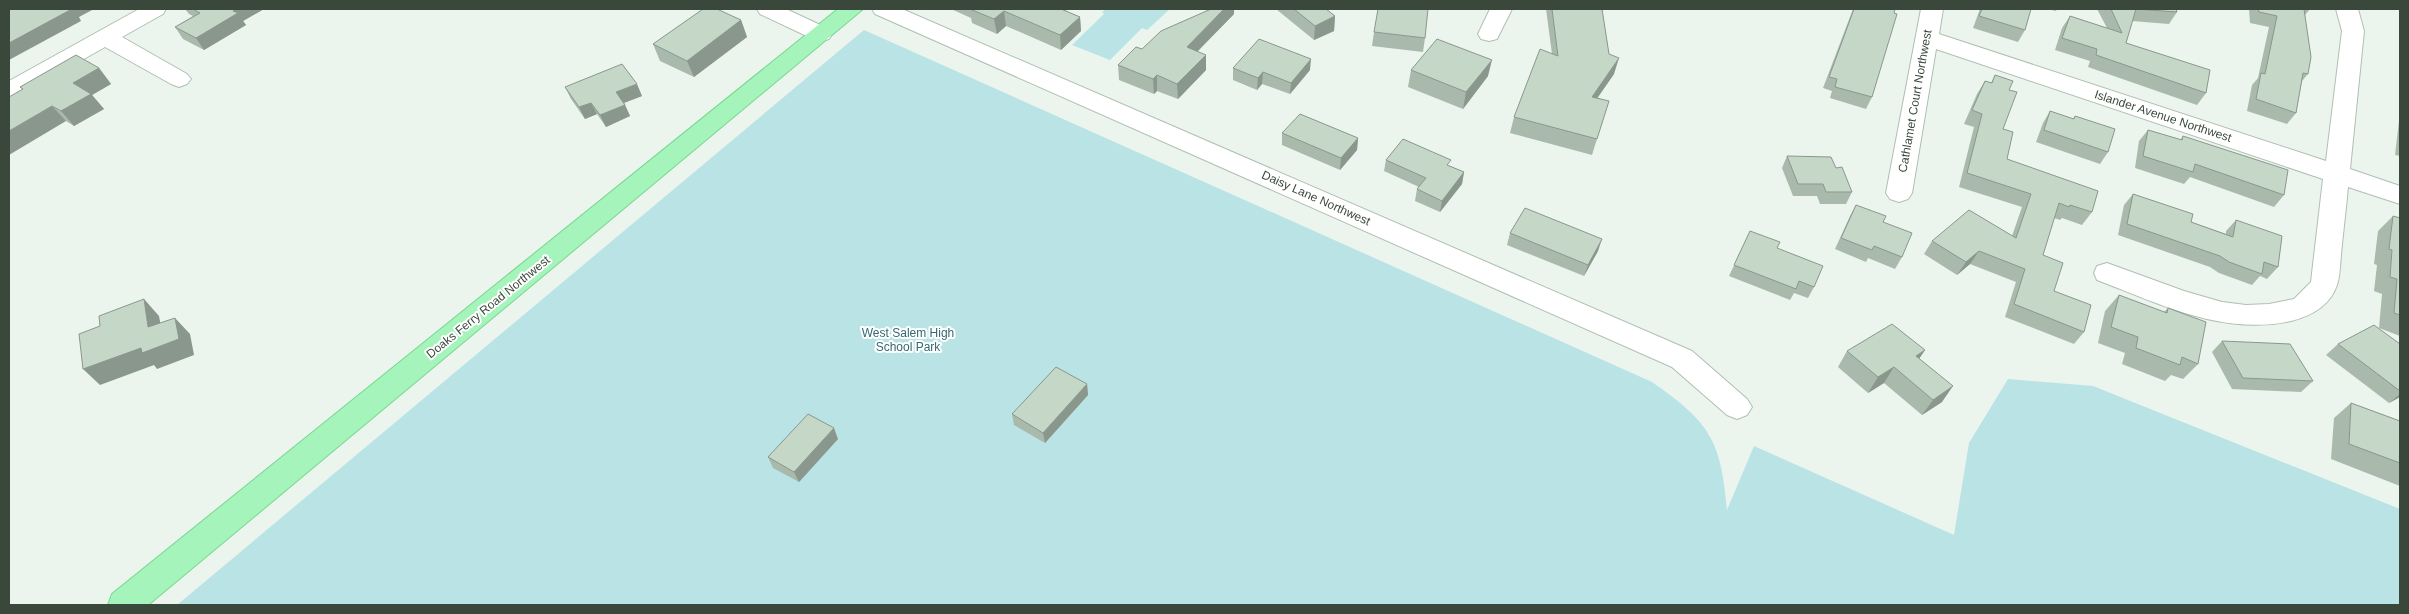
<svg xmlns="http://www.w3.org/2000/svg" width="2409" height="614" font-family="Helvetica,sans-serif">
  <rect width="100%" height="100%" fill="#ecf4ee"/>
  <!-- green -->
  <path fill="#b9e3e4" d="M 1106,9 L 1170,9 L 1147,30 L 1142,28 L 1110,60 L 1072,45 L 1104,14 L 1102,12 Z
    M 864,30 L 1652,382 C 1709,422 1721,439 1727,510 L 1754,446 L 1954,535 L 1969,443 L 2008,379 L 2093,386 L 2400,509 L 2400,605 L 177,605 Z"/>
  <g fill="none" stroke-linecap="round" stroke-linejoin="round">
    <!-- minor casing -->
    <g stroke="#afbfb2" stroke-width="2">
      <path id="minor" d="M 139,9 L 166,9 L 163,14 L 122,37 L 187,74 L 191,79 L 187,84 L 179,87 L 171,84 L 105,47 L 17,97 L 9,99 L 9,81 Z
        M 757,9 L 786,9 L 829,29 L 832,34 L 829,39 L 821,41 L 813,39 L 760,14 Z
        M 872,9 L 902,9 L 1692,351 L 1747,399 L 1752,407 L 1747,415 L 1737,419 L 1727,415 L 1672,367 L 875,14 Z
        M 1490,9 L 1512,9 L 1497,39 L 1489,41 L 1481,39 L 1478,34 Z
        M 1921,9 L 1943,9 L 1939,34 L 2326,161 L 2342,31 L 2336,9 L 2358,9 L 2364,31 L 2350,169 L 2400,186 L 2400,204 L 2348,187 C 2346,210 2343,232 2341,255 C 2340,265 2340,277 2337,285 C 2330,306 2311,316 2291,321 C 2223,336 2160,304 2097,280 L 2094,273 L 2097,266 L 2107,263 L 2184,291 L 2222,302 L 2246,305 L 2269,304 L 2294,299 L 2311,282 L 2323,179 L 1936,49 L 1912,193 L 1908,199 L 1899,202 L 1890,199 L 1886,193 Z"/>
    </g>
    <!-- major casing -->
    <g stroke="#76d88f" stroke-width="2">
      <path id="major" d="M 838,9 L 863,9 L 148,605 L 108,605 L 112,594 Z"/>
    </g>
    <!-- minor -->
    <use href="#minor" fill="#fff" fill-rule="evenodd"/>
    <!-- major -->
    <use href="#major" fill="#a5f4bb" fill-rule="evenodd"/>
  </g>
  <!-- wall -->
  <path fill="#a9baac" d="M 185,9 L 264,9 L 243,21 L 246,25 L 204,50 L 183,39 L 175,27 L 193,16 L 189,14 Z
    M 951,9 L 1066,9 L 1066,11 L 1080,17 L 1081,31 L 1061,50 L 1006,26 L 997,34 L 972,23 L 971,18 Z
    M 1276,9 L 1327,9 L 1326,9 L 1335,16 L 1334,31 L 1314,40 Z
    M 1546,9 L 1602,9 L 1609,54 L 1614,74 L 1597,98 L 1609,101 L 1592,155 L 1510,133 L 1514,117 L 1552,54 Z
    M 1853,9 L 1895,9 L 1872,97 L 1866,109 L 1830,98 L 1832,91 L 1823,88 Z
    M 1980,9 L 2031,9 L 2025,30 L 2018,42 L 1973,28 Z
    M 2047,9 L 2057,9 L 2056,11 Z
    M 2097,9 L 2176,9 L 2177,12 L 2169,24 L 2132,21 L 2126,43 L 2206,93 L 2197,105 L 2088,67 L 2090,61 L 2055,50 L 2062,28 L 2070,16 L 2107,28 Z
    M 2249,9 L 2310,9 L 2305,15 L 2308,74 L 2302,81 L 2296,113 L 2287,124 L 2247,111 L 2252,85 L 2258,78 L 2269,27 L 2250,23 Z
    M 1234,14 L 1198,51 L 1206,70 L 1178,99 L 1157,91 L 1154,94 L 1119,80 L 1118,65 L 1142,49 Z
    M 741,20 L 747,37 L 694,77 L 660,61 L 653,44 Z
    M 1374,32 L 1425,38 L 1423,52 L 1372,46 Z
    M 99,68 L 111,84 L 92,95 L 104,109 L 74,126 L 66,121 L 22,89 L 20,87 Z
    M 1233,68 L 1310,70 L 1290,94 L 1262,84 L 1257,90 L 1233,80 Z
    M 1411,70 L 1488,76 L 1463,109 L 1408,87 Z
    M 1995,75 L 2009,90 L 2003,129 L 2007,159 L 2092,212 L 2082,225 L 2062,218 L 2060,220 L 2054,218 L 2043,255 L 2054,291 L 2084,332 L 2074,344 L 2005,317 L 2016,282 L 1970,264 L 1957,275 L 1924,254 L 1932,241 L 2012,236 L 2022,207 L 1959,187 L 1974,127 L 1964,124 L 1977,94 L 1985,81 L 1991,83 Z
    M 565,87 L 642,96 L 624,103 L 630,116 L 606,127 L 597,114 L 585,119 L 571,99 Z
    M 2050,111 L 2073,119 L 2075,116 L 2108,152 L 2100,164 L 2036,142 L 2043,123 Z
    M 2400,112 L 2400,156 L 2395,155 Z
    M 2148,130 L 2180,140 L 2183,136 L 2284,195 L 2274,207 L 2190,177 L 2184,184 L 2135,168 L 2139,141 Z
    M 1282,133 L 1358,138 L 1357,150 L 1340,170 L 1282,145 Z
    M 1787,156 L 1836,168 L 1852,192 L 1846,204 L 1820,204 L 1817,196 L 1793,196 L 1782,168 Z
    M 1386,160 L 1450,166 L 1464,172 L 1462,184 L 1440,212 L 1415,201 L 1417,189 L 1419,187 L 1384,171 Z
    M 2133,194 L 2191,222 L 2226,234 L 2226,231 L 2236,220 L 2278,267 L 2267,279 L 2260,276 L 2252,285 L 2219,273 L 2210,267 L 2118,235 L 2124,205 Z
    M 1856,205 L 1883,222 L 1902,257 L 1895,269 L 1868,258 L 1866,262 L 1835,249 L 1850,216 Z
    M 2393,216 L 2400,218 L 2400,336 L 2379,328 L 2382,294 L 2374,291 L 2377,265 L 2374,264 L 2378,231 Z
    M 1750,231 L 1814,287 L 1808,298 L 1794,293 L 1790,300 L 1729,276 Z
    M 1510,233 L 1598,251 L 1584,276 L 1507,245 Z
    M 2119,295 L 2164,312 L 2168,308 L 2198,364 L 2183,379 L 2171,375 L 2165,381 L 2122,364 L 2125,353 L 2098,343 L 2105,311 Z
    M 2222,341 L 2313,381 L 2301,392 L 2232,389 L 2212,352 Z
    M 2338,344 L 2400,344 L 2400,397 L 2389,403 L 2326,355 Z
    M 1925,350 L 1919,359 L 1942,402 L 1922,415 L 1884,383 L 1868,393 L 1838,367 L 1847,351 Z
    M 1087,384 L 1088,395 L 1045,443 L 1014,425 L 1012,414 Z
    M 2351,403 L 2400,421 L 2400,486 L 2331,459 L 2334,418 Z
    M 838,439 L 799,482 L 773,468 L 768,457 Z"/>
  <!-- shaded-wall -->
  <path fill="#8a978c" d="M 70,9 L 94,9 L 79,17 L 81,21 L 9,60 L 9,43 Z
    M 236,9 L 264,9 L 243,21 L 246,25 L 204,50 L 196,38 Z
    M 1224,9 L 1234,9 L 1234,14 L 1187,62 L 1187,47 Z
    M 1004,11 L 1006,26 L 997,34 L 994,19 Z
    M 1335,16 L 1334,31 L 1314,40 L 1315,26 Z
    M 1080,17 L 1081,31 L 1061,50 L 1060,35 Z
    M 741,20 L 747,37 L 694,77 L 687,61 Z
    M 1206,55 L 1206,70 L 1178,99 L 1177,84 Z
    M 1619,58 L 1614,74 L 1587,113 L 1592,97 Z
    M 1311,59 L 1310,70 L 1290,94 L 1291,83 Z
    M 1492,60 L 1488,76 L 1463,109 L 1466,92 Z
    M 99,68 L 111,84 L 92,95 L 104,109 L 74,126 L 61,111 L 73,83 Z
    M 1263,72 L 1262,84 L 1257,90 L 1258,78 Z
    M 1157,75 L 1157,91 L 1154,94 L 1153,79 Z
    M 637,84 L 642,96 L 621,104 L 616,92 Z
    M 591,103 L 597,114 L 585,119 L 579,107 Z
    M 625,105 L 630,116 L 606,127 L 600,115 Z
    M 52,106 L 66,121 L 9,155 L 9,131 Z
    M 1358,138 L 1357,150 L 1340,170 L 1341,158 Z
    M 1464,172 L 1462,184 L 1440,212 L 1442,201 Z
    M 1602,239 L 1598,251 L 1584,276 L 1588,265 Z
    M 1979,251 L 1970,264 L 1957,275 L 1966,262 Z
    M 144,299 L 159,316 L 164,343 L 148,327 Z
    M 175,318 L 190,334 L 194,355 L 157,369 L 154,365 L 100,385 L 83,369 Z
    M 1925,350 L 1914,366 L 1916,356 Z
    M 1894,367 L 1884,383 L 1868,393 L 1878,377 Z
    M 1087,384 L 1088,395 L 1045,443 L 1043,433 Z
    M 1953,386 L 1942,402 L 1922,415 L 1933,400 Z
    M 2400,394 L 2400,397 L 2389,403 Z
    M 834,428 L 838,439 L 799,482 L 794,472 Z"/>
  <!-- building -->
  <path fill="#c5d8c8" stroke="#8a978c" d="M 9,9 L 72,9 L 9,43 Z
    M 193,9 L 236,9 L 233,11 L 238,13 L 196,38 L 175,27 L 200,13 Z
    M 703,9 L 717,9 L 741,20 L 687,61 L 653,44 Z
    M 970,9 L 1061,9 L 1080,17 L 1060,35 L 1004,11 L 994,19 Z
    M 1211,9 L 1224,9 L 1187,47 L 1206,55 L 1177,84 L 1157,75 L 1153,79 L 1118,65 L 1136,47 L 1142,49 L 1161,31 Z
    M 1294,9 L 1326,9 L 1335,16 L 1315,26 Z
    M 1378,9 L 1428,9 L 1425,38 L 1374,32 Z
    M 1552,9 L 1602,9 L 1609,54 L 1619,58 L 1592,97 L 1609,101 L 1597,139 L 1514,117 L 1540,49 L 1558,56 Z
    M 1854,9 L 1895,9 L 1894,13 L 1897,14 L 1872,97 L 1835,87 L 1837,79 L 1829,77 Z
    M 1982,9 L 2031,9 L 2025,30 L 1979,16 Z
    M 2111,9 L 2136,9 L 2126,43 L 2210,70 L 2206,93 L 2096,55 L 2097,49 L 2062,38 L 2070,16 L 2122,33 Z
    M 2136,9 L 2176,9 L 2177,12 Z
    M 2258,9 L 2304,9 L 2311,57 L 2308,74 L 2303,73 L 2296,113 L 2256,99 L 2261,73 L 2265,74 L 2277,16 L 2259,12 Z
    M 1259,39 L 1311,59 L 1291,83 L 1263,72 L 1258,78 L 1233,68 Z
    M 1437,39 L 1492,60 L 1466,92 L 1411,70 Z
    M 76,55 L 99,68 L 73,83 L 91,94 L 61,111 L 52,106 L 9,131 L 9,97 L 23,89 L 20,87 Z
    M 622,64 L 637,84 L 616,92 L 625,105 L 600,115 L 591,103 L 579,107 L 565,87 Z
    M 1995,75 L 2013,81 L 2009,90 L 2017,92 L 2003,129 L 2013,132 L 2007,159 L 2098,191 L 2092,212 L 2070,205 L 2069,207 L 2059,203 L 2043,255 L 2063,263 L 2054,291 L 2091,305 L 2084,332 L 2014,304 L 2025,269 L 1979,251 L 1966,262 L 1932,241 L 1969,210 L 2016,238 L 2031,194 L 1967,173 L 1982,114 L 1972,110 L 1985,81 L 1992,83 Z
    M 2050,111 L 2074,119 L 2075,116 L 2115,129 L 2108,152 L 2044,130 Z
    M 1300,114 L 1358,138 L 1341,158 L 1282,133 Z
    M 2148,130 L 2182,140 L 2183,136 L 2288,170 L 2284,195 L 2195,164 L 2193,172 L 2143,156 Z
    M 1403,139 L 1451,160 L 1447,165 L 1464,172 L 1442,201 L 1417,189 L 1426,178 L 1386,160 Z
    M 1787,156 L 1831,157 L 1836,168 L 1842,167 L 1852,192 L 1826,192 L 1823,184 L 1798,184 Z
    M 2133,194 L 2193,214 L 2191,222 L 2233,237 L 2236,220 L 2282,236 L 2278,267 L 2264,262 L 2262,274 L 2229,262 L 2220,256 L 2127,224 Z
    M 1856,205 L 1886,216 L 1883,222 L 1912,233 L 1902,257 L 1874,246 L 1872,250 L 1841,238 Z
    M 1525,208 L 1602,239 L 1588,265 L 1510,233 Z
    M 2393,216 L 2400,218 L 2400,315 L 2394,313 L 2397,279 L 2390,277 L 2392,250 L 2389,249 Z
    M 1750,231 L 1780,242 L 1777,248 L 1823,266 L 1814,287 L 1799,281 L 1796,289 L 1734,265 Z
    M 2119,295 L 2167,313 L 2168,308 L 2206,322 L 2198,364 L 2182,357 L 2180,365 L 2136,348 L 2138,337 L 2111,327 Z
    M 144,299 L 148,327 L 175,318 L 179,339 L 142,353 L 141,348 L 83,369 L 79,334 L 100,326 L 99,316 Z
    M 1892,324 L 1925,350 L 1916,356 L 1953,386 L 1933,400 L 1894,367 L 1878,377 L 1847,351 Z
    M 2374,325 L 2400,344 L 2400,391 L 2338,344 Z
    M 2222,341 L 2290,344 L 2313,381 L 2243,378 Z
    M 1056,367 L 1087,384 L 1043,433 L 1012,414 Z
    M 2351,403 L 2400,421 L 2400,463 L 2349,444 Z
    M 808,414 L 834,428 L 794,472 L 768,457 Z"/>
  <g text-anchor="middle" dominant-baseline="central" stroke-width="4" stroke-linejoin="round" paint-order="stroke">
    <!-- street labels -->
    <g font-size="12" fill="#3a483c" stroke="#fff">
      <text transform="translate(1915 101) rotate(-80)">Cathlamet Court Northwest</text>
      <text transform="translate(2163 116) rotate(18)">Islander Avenue Northwest</text>
      <text transform="translate(1316 198) rotate(24)">Daisy Lane Northwest</text>
      <text transform="translate(488 307) rotate(-39)">Doaks Ferry Road Northwest</text>
    </g>
    <!-- park labels -->
    <g font-size="12" fill="#336874" stroke="#fff">
      <text x="908" y="333">West Salem High<tspan x="908" dy="14">School Park</tspan></text>
    </g>
  </g>
  <!-- border -->
  <rect width="2409" height="614" fill="none" stroke="#3a483c" stroke-width="20"/>
</svg>
